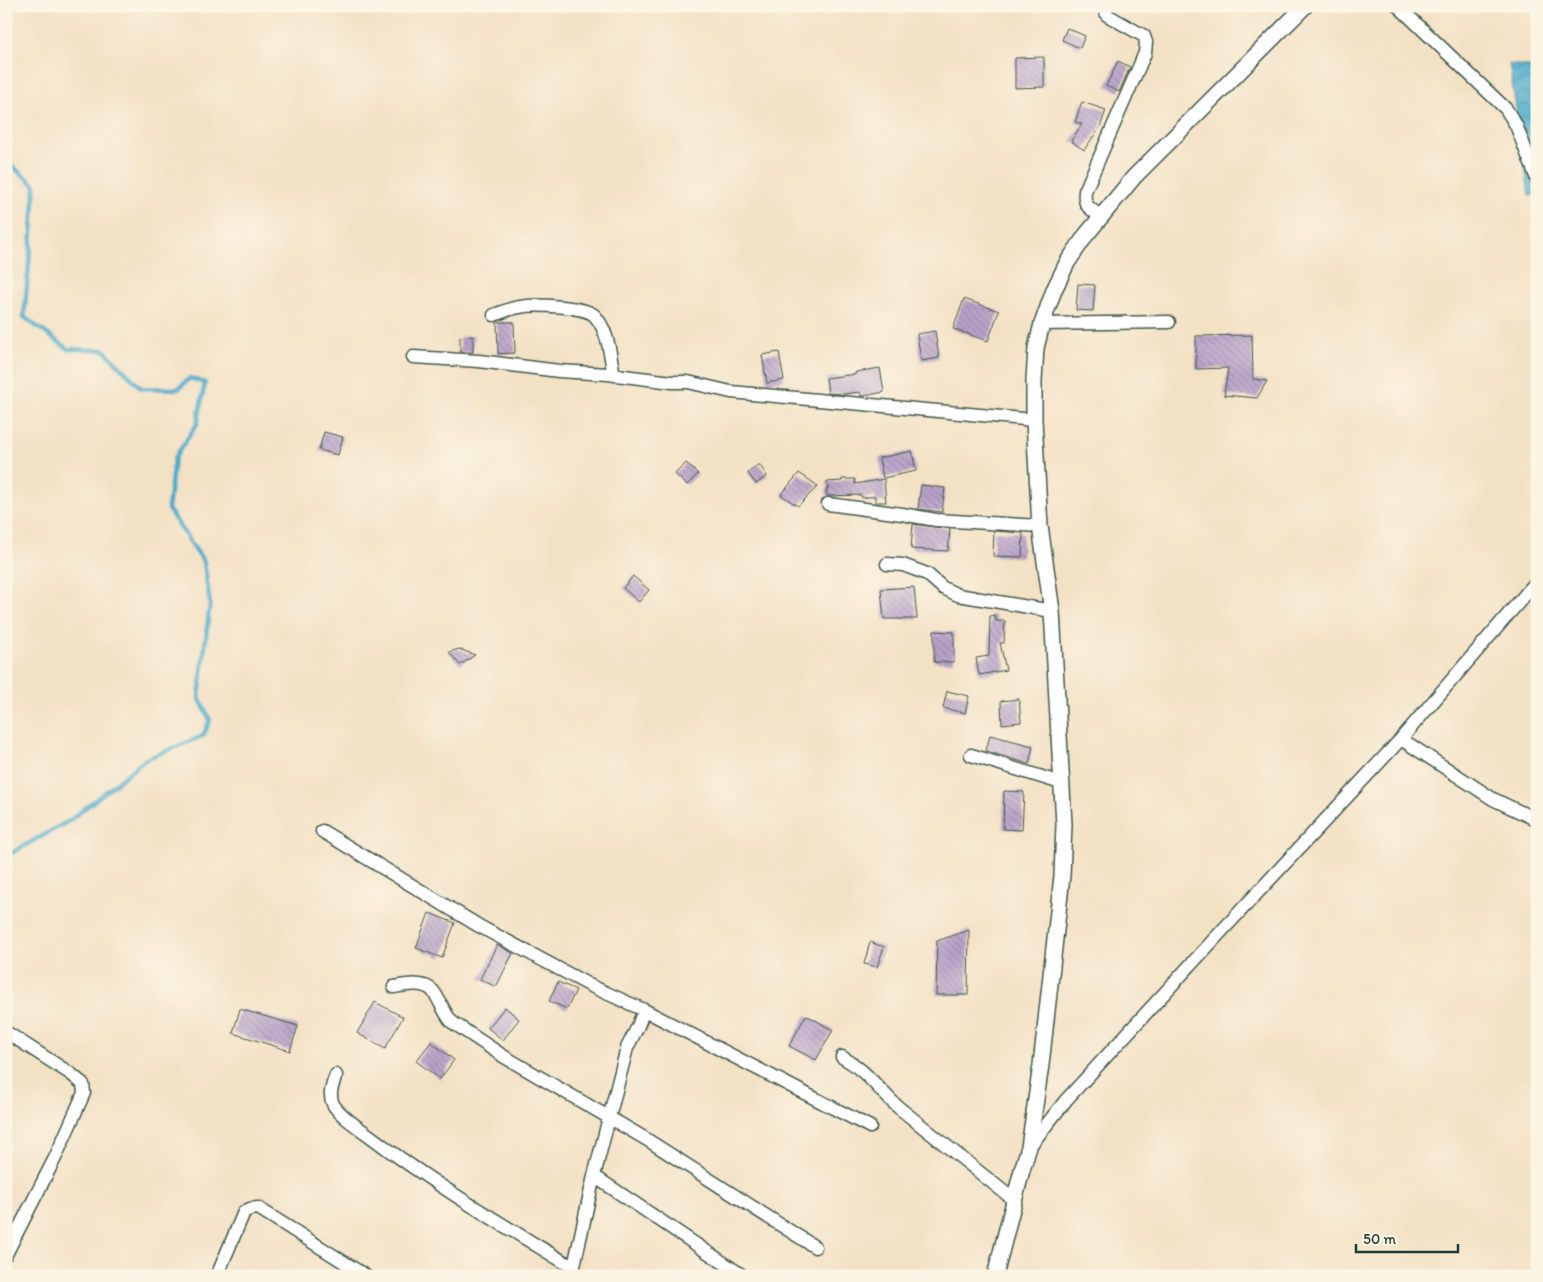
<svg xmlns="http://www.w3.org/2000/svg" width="1543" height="1282" font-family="Itim,sans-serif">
  <defs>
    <pattern id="water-waves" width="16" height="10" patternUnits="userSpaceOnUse" patternTransform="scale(1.25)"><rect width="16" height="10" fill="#4caacb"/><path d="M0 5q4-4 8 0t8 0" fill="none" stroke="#3f8ca6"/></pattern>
    <pattern id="building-back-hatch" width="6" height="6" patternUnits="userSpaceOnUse" patternTransform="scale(1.25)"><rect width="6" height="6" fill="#b9a3ca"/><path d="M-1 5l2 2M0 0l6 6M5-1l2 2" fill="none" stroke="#9686a5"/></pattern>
  </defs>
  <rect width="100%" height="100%" fill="#fcf5e5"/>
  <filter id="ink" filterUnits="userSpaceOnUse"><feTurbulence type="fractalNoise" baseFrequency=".02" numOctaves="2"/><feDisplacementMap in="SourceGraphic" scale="10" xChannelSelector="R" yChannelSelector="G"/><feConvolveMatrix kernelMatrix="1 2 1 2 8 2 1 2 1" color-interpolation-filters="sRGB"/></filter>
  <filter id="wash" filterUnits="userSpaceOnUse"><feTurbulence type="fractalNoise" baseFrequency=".0096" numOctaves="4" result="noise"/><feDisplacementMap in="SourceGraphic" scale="20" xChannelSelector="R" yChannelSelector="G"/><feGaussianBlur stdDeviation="1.12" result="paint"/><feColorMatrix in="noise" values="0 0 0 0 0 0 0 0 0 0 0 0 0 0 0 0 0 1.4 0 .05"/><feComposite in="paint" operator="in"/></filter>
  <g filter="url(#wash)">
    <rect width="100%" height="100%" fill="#f3e1c4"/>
    <!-- water -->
    <path fill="url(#water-waves)" stroke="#367480" d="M 1509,64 L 1537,67 L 1537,195 L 1529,196 Z"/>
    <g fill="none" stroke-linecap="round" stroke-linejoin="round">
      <!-- stream -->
      <path stroke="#4caacb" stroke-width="4.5" d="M 6,161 L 35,185 L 32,232 L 24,317 L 68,349 L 104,350 L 141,388 L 178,389 L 190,378 L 205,383 L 197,424 L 174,459 L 168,509 L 204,562 L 210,603 L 199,697 L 210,720 L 203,736 L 146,759 L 69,821 L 6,856"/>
    </g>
    <g id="blocks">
      <!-- building -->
      <path fill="url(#building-back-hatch)" d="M 1067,28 L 1085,36 L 1080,48 L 1062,40 Z
        M 1044,57 L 1044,87 L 1015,88 L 1015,58 Z
        M 1118,61 L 1130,67 L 1119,92 L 1106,86 Z
        M 1082,102 L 1106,110 L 1100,127 L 1084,150 L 1071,141 L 1082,124 L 1075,122 Z
        M 1078,284 L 1095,285 L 1093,311 L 1076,310 Z
        M 964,299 L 999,311 L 988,341 L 953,329 Z
        M 497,322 L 514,322 L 515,353 L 498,354 Z
        M 935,331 L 939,358 L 921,361 L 917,334 Z
        M 1252,335 L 1253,379 L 1267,381 L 1257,398 L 1224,395 L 1228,368 L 1196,369 L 1196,336 Z
        M 473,336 L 473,352 L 460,352 L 460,337 Z
        M 779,352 L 784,380 L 767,383 L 762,355 Z
        M 880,368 L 884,392 L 863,396 L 861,396 L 860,392 L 843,394 L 828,393 L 826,378 L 856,374 L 856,372 Z
        M 324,432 L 343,437 L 338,455 L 319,450 Z
        M 912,451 L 916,471 L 883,478 L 879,458 Z
        M 686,463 L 698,474 L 687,485 L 675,474 Z
        M 759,464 L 767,476 L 756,484 L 748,473 Z
        M 799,473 L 818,486 L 798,506 L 781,495 Z
        M 842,479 L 855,479 L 855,484 L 884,479 L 886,502 L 875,502 L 875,496 L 862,498 L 861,495 L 827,496 L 826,490 L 828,489 L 827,482 L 842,481 Z
        M 921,485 L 945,488 L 942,512 L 918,509 Z
        M 913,524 L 950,529 L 948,551 L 911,549 Z
        M 994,531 L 1023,533 L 1022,557 L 993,556 Z
        M 633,576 L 649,590 L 639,602 L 623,588 Z
        M 914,587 L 917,619 L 884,619 L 881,589 Z
        M 995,615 L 996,621 L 1005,621 L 1004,643 L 1000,643 L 1006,670 L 979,675 L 976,658 L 989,656 L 990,616 Z
        M 934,631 L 954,632 L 954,662 L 934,662 Z
        M 459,649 L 475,655 L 460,665 L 449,652 Z
        M 947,691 L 969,696 L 965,713 L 943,708 Z
        M 1019,699 L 1021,722 L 1002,724 L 1001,701 Z
        M 990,735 L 1033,746 L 1029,764 L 986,751 Z
        M 1004,791 L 1024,792 L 1022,830 L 1003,829 Z
        M 429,913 L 455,923 L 442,958 L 416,948 Z
        M 969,930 L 968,995 L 936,995 L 937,941 Z
        M 870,942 L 884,947 L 877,967 L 864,964 Z
        M 497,945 L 513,953 L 496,987 L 480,979 Z
        M 558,982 L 576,990 L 567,1009 L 549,1001 Z
        M 375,1002 L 403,1017 L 385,1049 L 357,1033 Z
        M 505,1007 L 519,1019 L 503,1040 L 488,1028 Z
        M 240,1009 L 298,1026 L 290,1051 L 233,1033 Z
        M 806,1015 L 833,1030 L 816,1060 L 789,1046 Z
        M 431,1042 L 454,1060 L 440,1079 L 416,1061 Z"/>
    </g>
  </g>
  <g filter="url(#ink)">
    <use href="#blocks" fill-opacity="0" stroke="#3f564a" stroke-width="1"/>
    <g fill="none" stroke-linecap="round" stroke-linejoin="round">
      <!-- minor casing -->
      <g stroke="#3f564a" stroke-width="15">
        <path id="minor" d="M 1398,6 L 1506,109 L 1516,125 L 1537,179
          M 1102,217 C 1090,208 1083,207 1085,191 L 1145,53 L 1146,42 L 1144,36 L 1107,15 L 1104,6
          M 494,315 C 503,312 511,308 520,307 C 534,304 586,306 595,316 C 609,332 610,356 614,375
          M 1042,324 L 1169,322
          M 413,357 L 479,361 L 559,371 L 608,374 L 672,382 L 688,382 L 731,392 L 1034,420
          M 828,504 L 902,514 L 936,520 L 1040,526
          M 887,564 L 903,565 L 927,574 L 943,588 L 958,595 L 1052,611
          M 1401,739 L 1493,799 L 1537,820
          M 971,755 L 1061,783
          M 322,831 L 479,926 L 591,986 L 644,1010 L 870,1127
          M 394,987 C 405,985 424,981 433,991 C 440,1000 444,1013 452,1022 L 503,1056 L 646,1139 L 815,1247
          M 6,1032 L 71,1074 L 83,1084 L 84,1093 L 56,1156 L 6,1254
          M 842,1057 C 866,1070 878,1089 898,1107 L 1014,1200
          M 336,1075 C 333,1084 328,1094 333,1104 C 339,1115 359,1128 370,1136 C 434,1185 505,1226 574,1268
          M 1029,1147 L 1066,1100 L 1219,934 L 1401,739 L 1537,581
          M 594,1176 L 743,1276
          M 572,1275 L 594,1176 L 627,1048 L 638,1026 L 644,1010
          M 217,1276 L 244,1212 L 250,1209 L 258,1208 L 366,1276"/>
      </g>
      <!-- tertiary casing -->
      <g stroke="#3f564a" stroke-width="18">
        <path id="tertiary" d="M 995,1276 L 1022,1170 L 1029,1147 L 1041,1065 L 1062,876 L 1064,824 L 1052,611 L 1040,526 L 1034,420 L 1034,380 L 1036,348 L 1042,324 L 1054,290 L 1067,263 L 1086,235 L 1134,177 L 1305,6"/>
      </g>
      <!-- minor -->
      <use href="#minor" stroke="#fff" stroke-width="12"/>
      <!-- tertiary -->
      <use href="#tertiary" stroke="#fff" stroke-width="15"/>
    </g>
  </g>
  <!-- margin -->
  <rect width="1543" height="1282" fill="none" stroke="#fcf5e5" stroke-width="25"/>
  <!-- scale -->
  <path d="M1356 1244v8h102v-8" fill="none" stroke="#1f3d34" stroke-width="2.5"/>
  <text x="1363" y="1244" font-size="15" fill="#1f3d34" stroke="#fcf5e5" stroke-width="4" paint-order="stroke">50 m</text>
</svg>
